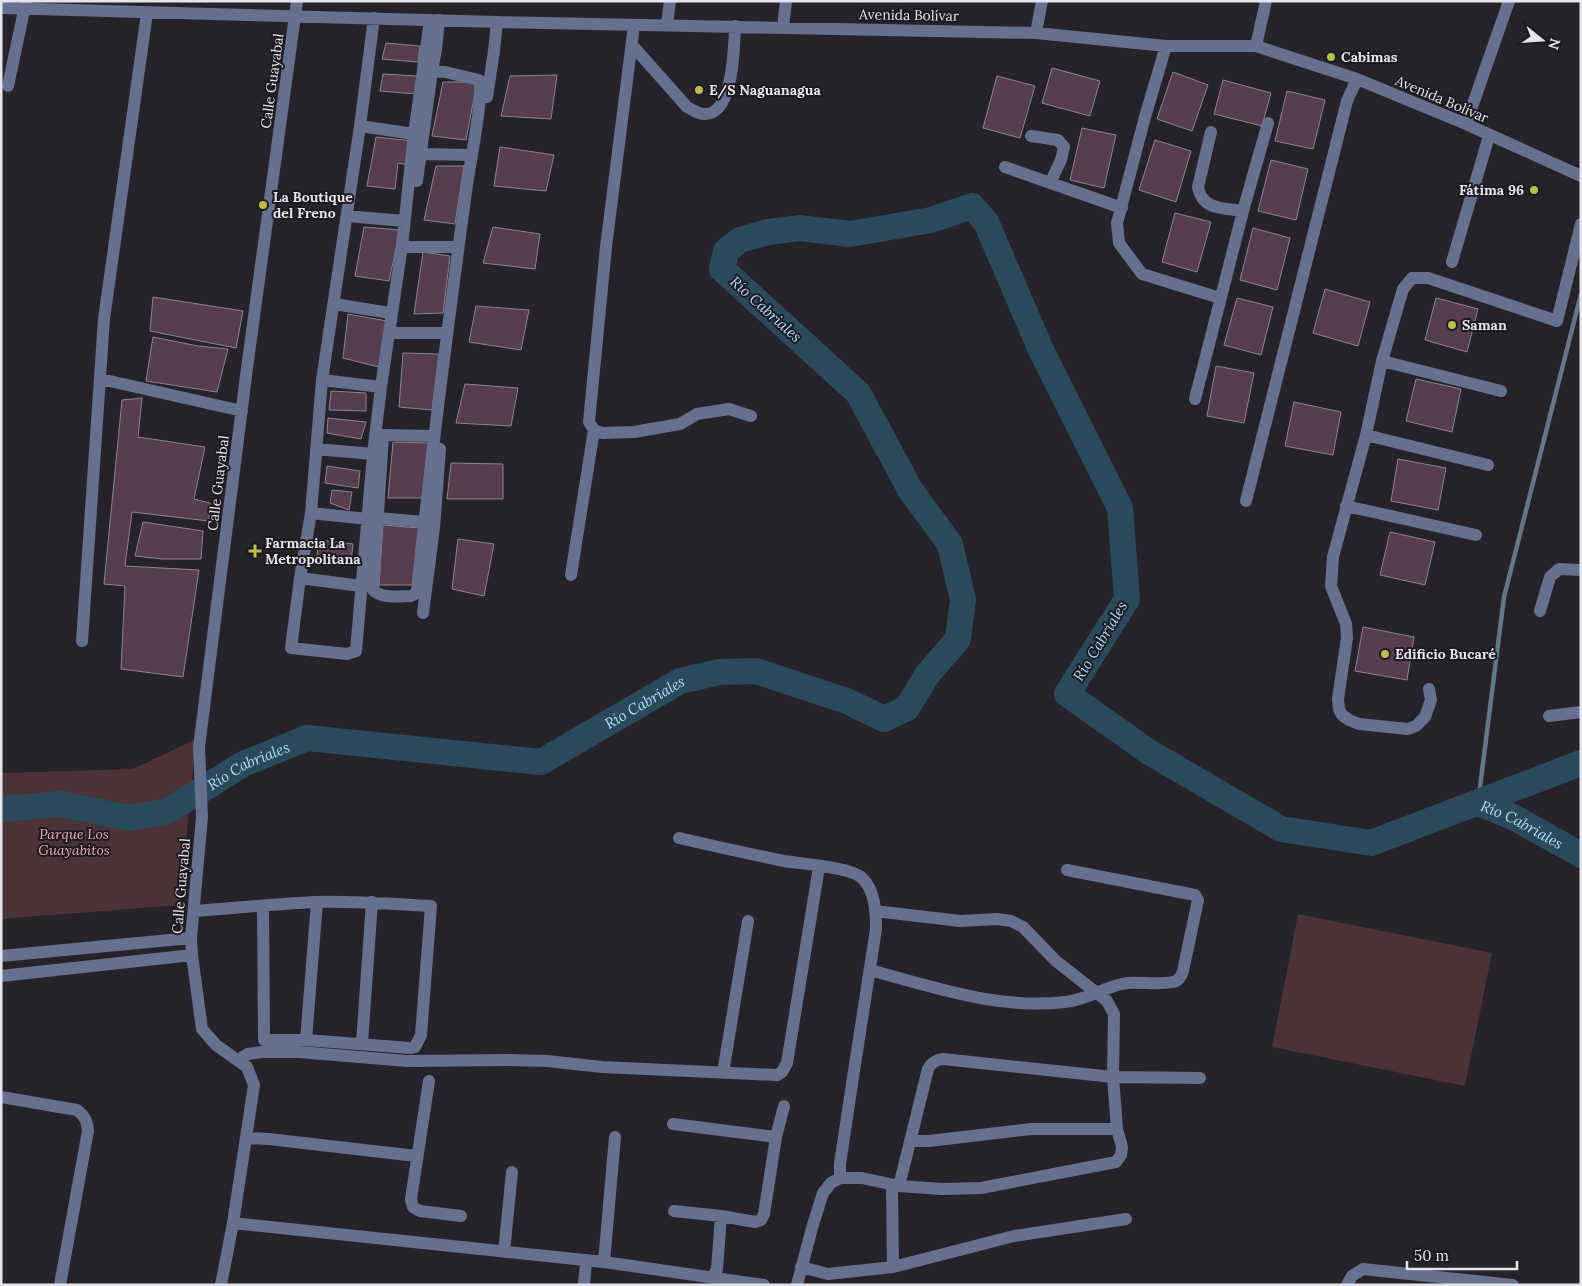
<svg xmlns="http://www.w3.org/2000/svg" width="1582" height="1286" font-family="Lora,serif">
  <rect width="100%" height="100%" fill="#26232b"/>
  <!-- green -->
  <path fill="#4b3337" d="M 196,739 L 180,905 L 1,919 L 1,773 L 133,769 Z
    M 1298,914 L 1492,953 L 1465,1086 L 1272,1047 Z"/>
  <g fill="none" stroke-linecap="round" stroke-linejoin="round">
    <!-- stream -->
    <path stroke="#637886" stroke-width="4.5" d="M 1478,803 L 1504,597 L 1581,294"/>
    <!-- river -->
    <g stroke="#2b4a5b" stroke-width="26">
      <path id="s1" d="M 1478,803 L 1513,817 L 1581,855"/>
      <path id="s2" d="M 1,809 L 61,804 L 129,818 L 168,811 L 243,764 L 307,738 L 541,762 L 680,681 L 719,672 L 756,671 L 847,701 L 884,719 L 907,708 L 927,675 L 958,639 L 963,600 L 950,544 L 911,491 L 858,393 L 722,269 L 726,251 L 740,240 L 768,232 L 800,228 L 850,234 L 931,220 L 972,206 L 986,222 L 1041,350 L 1120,508 L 1127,599 L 1067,694 L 1149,752 L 1281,829 L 1371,843 L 1581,763"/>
    </g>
  </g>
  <!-- building -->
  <path fill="#563d50" stroke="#8f858c" d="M 386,43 L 420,46 L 418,62 L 382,59 Z
    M 1052,68 L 1100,81 L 1090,116 L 1042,103 Z
    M 1173,72 L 1208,85 L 1192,131 L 1157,119 Z
    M 383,74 L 418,76 L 416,94 L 380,91 Z
    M 557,75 L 551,119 L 501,116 L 510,76 Z
    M 997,76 L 1035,86 L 1020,138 L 983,128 Z
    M 1223,80 L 1271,93 L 1262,126 L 1214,114 Z
    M 443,82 L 477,82 L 466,140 L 432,136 Z
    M 1287,91 L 1325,100 L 1313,149 L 1275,141 Z
    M 1082,128 L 1116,135 L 1104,188 L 1070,180 Z
    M 376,137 L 413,141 L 408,165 L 398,163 L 395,189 L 367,186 Z
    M 1155,140 L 1191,151 L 1176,202 L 1139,190 Z
    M 500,147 L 554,155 L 546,191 L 494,186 Z
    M 1271,160 L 1308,169 L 1296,220 L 1258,211 Z
    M 436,166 L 464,166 L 455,224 L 424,220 Z
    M 1175,213 L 1211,222 L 1197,272 L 1162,262 Z
    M 364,227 L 400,230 L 389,281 L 355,276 Z
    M 493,227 L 540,234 L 535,269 L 483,263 Z
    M 1253,228 L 1290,238 L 1277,290 L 1240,280 Z
    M 423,252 L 450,256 L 443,313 L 414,314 Z
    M 1325,289 L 1370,302 L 1358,346 L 1313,333 Z
    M 153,297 L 243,311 L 236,348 L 150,331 Z
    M 1237,298 L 1273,307 L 1261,355 L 1224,345 Z
    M 1436,298 L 1478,309 L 1467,352 L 1425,340 Z
    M 476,306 L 529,310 L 521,350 L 469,342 Z
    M 348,314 L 387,321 L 379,367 L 343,358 Z
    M 153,337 L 198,346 L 228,349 L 217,392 L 146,381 Z
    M 403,353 L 439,354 L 432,410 L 399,407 Z
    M 1216,366 L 1254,373 L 1244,423 L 1207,416 Z
    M 1416,379 L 1461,389 L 1452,432 L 1406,421 Z
    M 465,384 L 518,388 L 511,426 L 456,423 Z
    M 331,391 L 366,393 L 366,411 L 329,410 Z
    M 142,398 L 138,437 L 205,447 L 194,499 L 210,503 L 209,521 L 132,512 L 125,566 L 199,570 L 183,677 L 121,669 L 125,586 L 104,584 L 122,400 Z
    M 1294,402 L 1341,412 L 1333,455 L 1285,446 Z
    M 328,418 L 366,422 L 361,439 L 327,433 Z
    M 393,442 L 428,443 L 422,498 L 388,498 Z
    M 1398,459 L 1446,468 L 1438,510 L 1391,501 Z
    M 451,463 L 503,464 L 503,499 L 447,499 Z
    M 327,466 L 360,471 L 358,488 L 325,483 Z
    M 332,490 L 352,492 L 349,510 L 330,503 Z
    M 143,522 L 203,531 L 201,559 L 162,559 L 135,556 Z
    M 383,525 L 420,528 L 413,585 L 379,585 Z
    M 1390,532 L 1435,542 L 1425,585 L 1380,575 Z
    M 458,539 L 494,544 L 484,596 L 452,589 Z
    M 318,540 L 353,544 L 351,561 L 317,556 Z
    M 1363,627 L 1414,637 L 1407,680 L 1355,671 Z"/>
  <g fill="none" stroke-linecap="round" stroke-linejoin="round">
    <!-- minor -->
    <path stroke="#65718e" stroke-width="12" d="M 1,8 L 497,22 L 1036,33 L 1166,46 L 1256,46 L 1357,79 L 1466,124 L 1581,176
      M 374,18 L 360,126 L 322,380 L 311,513 L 300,578 L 291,648 L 347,654 L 356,651 L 373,454 L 381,387 L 402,246 L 414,134 L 430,20
      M 634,25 L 606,247 L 589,422 L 594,430 L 602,433 L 634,432 L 680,424 L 697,414 L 729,409 L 751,416
      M 667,25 L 670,1
      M 783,27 L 786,1
      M 1036,33 L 1042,1
      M 632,45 L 687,107 C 693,110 698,114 705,114 C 734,114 734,46 735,26
      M 1166,46 L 1145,117 L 1117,223 L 1119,243 L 1142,274 L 1220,298
      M 1256,46 L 1266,1
      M 8,86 L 26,1
      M 487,97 L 494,51 L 497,22
      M 1466,124 L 1509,1
      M 360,126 L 414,134
      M 1211,132 L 1198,187 C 1202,210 1223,208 1243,211
      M 1031,136 L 1058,140 L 1064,147 L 1061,160 L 1050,183
      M 420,154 L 471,155
      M 1005,167 L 1122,208
      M 417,181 L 432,71 L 436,50 L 439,20
      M 347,216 L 404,221
      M 408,247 L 458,247
      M 1452,262 L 1489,136
      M 334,304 L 390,313
      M 395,333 L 447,333
      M 1382,361 L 1501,391
      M 101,379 L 242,411
      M 322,380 L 381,387
      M 1195,399 L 1243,211 L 1268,123
      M 383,435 L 434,436
      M 1366,435 L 1488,465
      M 383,436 L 373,590 C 382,599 398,596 411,596 L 415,594 L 417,590 C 431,457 448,324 466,192 C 468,173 485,92 479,80 L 445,72 L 432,71
      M 316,449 L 373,454
      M 1246,501 L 1347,101 L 1357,79
      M 1346,506 L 1476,535
      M 311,513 L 368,519
      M 378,518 L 424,522
      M 571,575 L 594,430
      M 300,578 L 361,586
      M 1540,611 L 1550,577 L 1559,569 L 1581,570
      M 423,613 L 434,528 L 440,449
      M 82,641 L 104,319 L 147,13
      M 1429,689 L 1431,700 L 1425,717 L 1416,726 L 1408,729 L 1359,724 L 1349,720 L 1342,715 L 1339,709 L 1338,699 L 1347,638 L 1346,624 L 1331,586 L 1333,557 L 1366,435 L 1382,361 L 1403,289 L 1412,278 L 1428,278 L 1557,321 L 1581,224
      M 1549,716 L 1581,712
      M 679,838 C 714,846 749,854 784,861 C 802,864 851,867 862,878 C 875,890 876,912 876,929 L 852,1084 L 840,1164 L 840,1178
      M 194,911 C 234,908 275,904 316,902 C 354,901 393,904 431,906 L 421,1035 L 415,1047 L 410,1048 L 306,1040 L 264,1040 L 263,906
      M 1,956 L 191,938
      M 870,970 C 932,987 1000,1010 1065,1002 C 1088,1000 1105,986 1127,983 C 1142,982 1159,985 1173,982 C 1178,981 1182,976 1183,971 L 1198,900 L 1195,895 L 1067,870
      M 1,976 L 192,955
      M 306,1040 L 317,902
      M 362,1043 L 372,902
      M 238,1060 L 248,1054 L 262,1052 L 299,1052 L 407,1061 L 510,1060 L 547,1061 L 602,1067 L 777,1075 L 782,1072 L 787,1063 L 819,867
      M 723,1073 L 748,921
      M 429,1081 L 411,1199 L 413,1207 L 420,1211 L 461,1216
      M 1,1097 L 77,1110 C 85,1116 87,1121 88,1131 L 60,1285
      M 673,1124 L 776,1137
      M 246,1138 L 269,1139 L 416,1156
      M 911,1141 L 929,1141 L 1031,1129 L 1117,1129
      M 892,1185 L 893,1267
      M 899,1186 L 928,1069 C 931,1063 935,1060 943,1059 L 1113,1077 L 1200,1078
      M 674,1211 L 721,1216 L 755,1222 L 761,1220 L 764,1214 L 776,1137 L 784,1106
      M 233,1223 L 604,1262 L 764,1285
      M 504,1252 L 512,1172
      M 604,1262 L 615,1137
      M 801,1267 L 828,1274 L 893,1267 L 1014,1236 L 1126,1219
      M 713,1277 L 717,1269 L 721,1216
      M 221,1285 L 233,1223 L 254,1085 L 247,1067 L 216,1045 L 202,1029 L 192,955 L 191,938 L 202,817 L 199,747 L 247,368 L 297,1
      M 584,1285 L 586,1261
      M 797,1285 L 812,1228 L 823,1193 L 831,1183 L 840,1178 L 862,1178 L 899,1186 L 942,1189 L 981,1188 L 1116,1162 L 1121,1155 L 1122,1147 L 1117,1129 L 1113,1077 L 1114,1014 L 1107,1001 L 1056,961 L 1023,927 L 1011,921 L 997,919 L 960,921 L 875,911
      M 1347,1285 L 1352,1276 L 1363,1269 L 1513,1285"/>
  </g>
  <!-- markers -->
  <g fill="#bbc045" stroke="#1d1a22" stroke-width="2">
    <circle cx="1331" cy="57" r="5"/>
    <circle cx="699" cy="90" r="5"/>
    <circle cx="1534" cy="190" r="5"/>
    <circle cx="263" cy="205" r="5"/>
    <circle cx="1452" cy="325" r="5"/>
    <path d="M252.5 543.5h5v5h5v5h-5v5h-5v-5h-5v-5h5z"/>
    <circle cx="1385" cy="654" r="5"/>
  </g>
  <g text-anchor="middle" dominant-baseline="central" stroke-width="4" stroke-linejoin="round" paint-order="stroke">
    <!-- street labels -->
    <g font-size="14" fill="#e7e5eb" stroke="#1d1a22">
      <text transform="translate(909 15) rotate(1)">Avenida Bolívar</text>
      <text transform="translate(272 81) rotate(-82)">Calle Guayabal</text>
      <text transform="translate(1442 99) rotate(23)">Avenida Bolívar</text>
      <text transform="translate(218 483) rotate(-83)">Calle Guayabal</text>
      <text transform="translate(181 886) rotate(-85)">Calle Guayabal</text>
    </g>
    <!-- poi labels -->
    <g font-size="14" font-weight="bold" fill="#e7e5eb" stroke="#1d1a22" text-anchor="start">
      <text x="1341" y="57">Cabimas</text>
      <text x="709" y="90">E/S Naguanagua</text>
      <text x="1524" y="190" text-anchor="end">Fátima 96</text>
      <text x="273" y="197">La Boutique<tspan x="273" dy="16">del Freno</tspan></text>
      <text x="1462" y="325">Saman</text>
      <text x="265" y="543">Farmacia La<tspan x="265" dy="16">Metropolitana</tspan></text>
      <text x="1395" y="654">Edificio Bucaré</text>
    </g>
    <!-- park labels -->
    <g font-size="14" font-style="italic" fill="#eeadb6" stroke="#1d1a22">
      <text x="74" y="834">Parque Los<tspan x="74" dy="16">Guayabitos</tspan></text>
    </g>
    <!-- water labels -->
    <g font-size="15" font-style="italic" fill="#aeddf8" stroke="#1d1a22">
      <text transform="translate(766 309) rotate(42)">Río Cabriales</text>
      <text transform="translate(1100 641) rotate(-59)">Río Cabriales</text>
      <text stroke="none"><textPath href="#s2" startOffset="682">Río Cabriales</textPath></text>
      <text stroke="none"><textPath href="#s2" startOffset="262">Río Cabriales</textPath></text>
      <text stroke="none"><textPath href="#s1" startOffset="49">Río Cabriales</textPath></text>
    </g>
  </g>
  <!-- border -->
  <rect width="1582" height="1286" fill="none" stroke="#e7e5eb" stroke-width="5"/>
  <!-- north arrow -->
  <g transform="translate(1542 40) rotate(107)" stroke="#1d1a22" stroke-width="4" paint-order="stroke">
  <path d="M0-4L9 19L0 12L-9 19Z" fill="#e7e5eb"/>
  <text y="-8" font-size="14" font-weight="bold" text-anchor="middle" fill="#e7e5eb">N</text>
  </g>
  <!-- scale -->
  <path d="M1407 1261v8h110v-8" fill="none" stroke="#e7e5eb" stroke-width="2.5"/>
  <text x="1414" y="1261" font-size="15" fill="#e7e5eb" stroke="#1d1a22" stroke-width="4" paint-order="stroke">50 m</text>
</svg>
